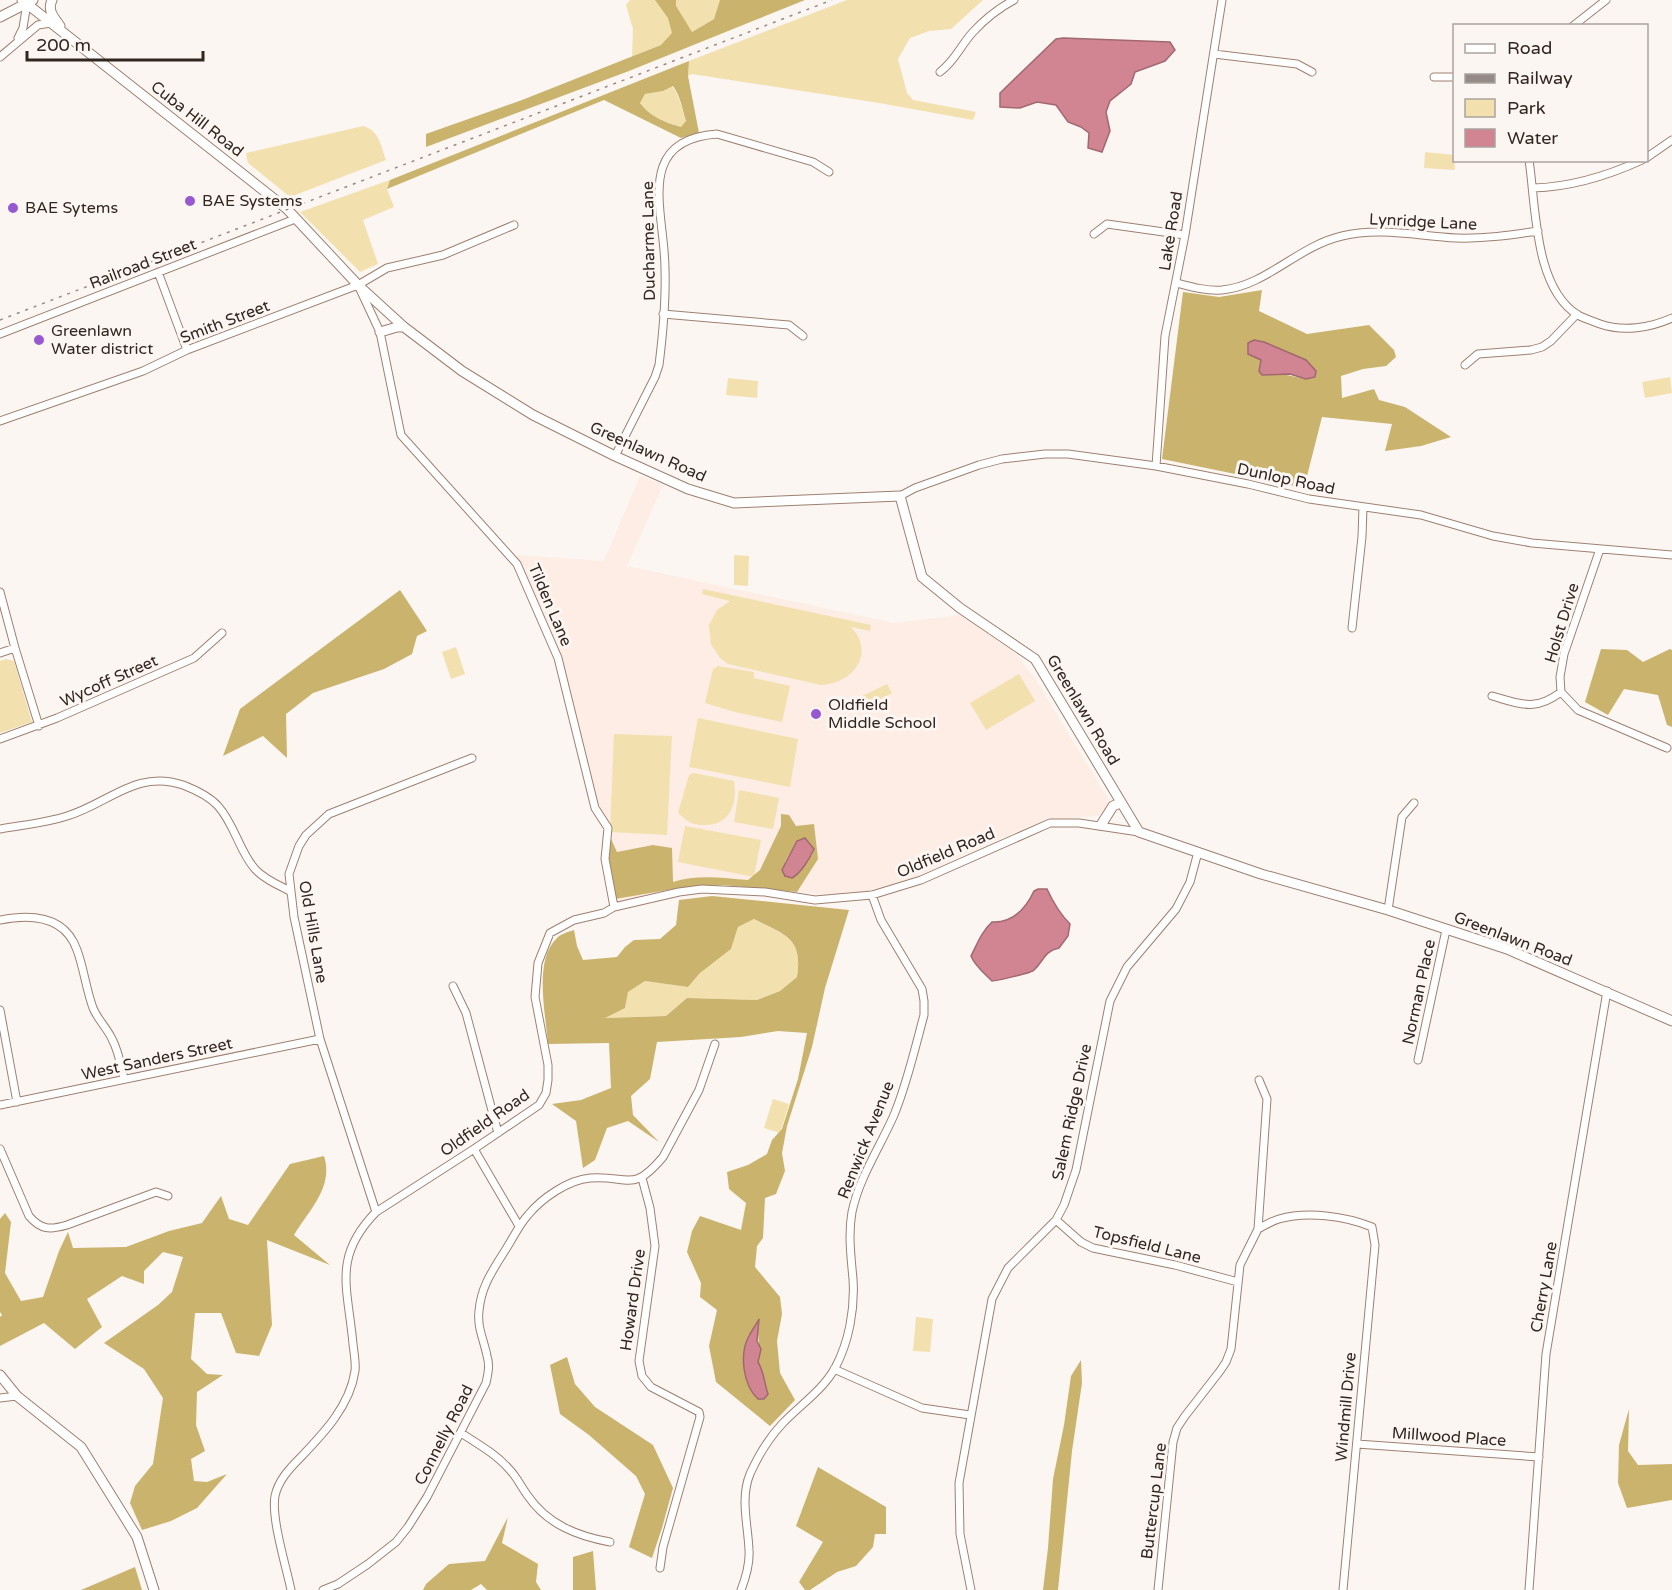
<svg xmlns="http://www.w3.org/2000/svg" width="1672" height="1590" font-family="'Varela Round',sans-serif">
  <rect width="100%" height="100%" fill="#fcf6f2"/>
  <!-- built -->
  <path fill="#fdede4" d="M 640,476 L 663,485 L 627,566 L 894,623 L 960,615 L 1011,647 L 1036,680 L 1108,799 L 1110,806 L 1107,811 L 1098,816 L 1052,819 L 1030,826 L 910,879 L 862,893 L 835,896 L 724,884 L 667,889 L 616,903 L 609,827 L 599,809 L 562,657 L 515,555 L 604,561 Z"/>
  <!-- green -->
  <path fill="#f2e1af" d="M 630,0 L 720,0 L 721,3 L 714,19 L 692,32 L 632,57 L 633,29 L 626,5 Z
    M 847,0 L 983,0 L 951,29 L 929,31 L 910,38 L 898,59 L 907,93 L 913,100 L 976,112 L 973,120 L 879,103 L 692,74 L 688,76 L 689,61 Z
    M 672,86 C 680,97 682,109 686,122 L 681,127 C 666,123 649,116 640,103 L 645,94 L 663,91 Z
    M 363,126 C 379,130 381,146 386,160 L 290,197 L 248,163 L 246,153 Z
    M 1425,152 L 1454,155 L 1455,170 L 1424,168 Z
    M 390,180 L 387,189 L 394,207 L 363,220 L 378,264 L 360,272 L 300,212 Z
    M 1670,377 L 1672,393 L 1645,398 L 1642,382 Z
    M 728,378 L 758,381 L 757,398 L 726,395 Z
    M 734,555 L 749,556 L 748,586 L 734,585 Z
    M 703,589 L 871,625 L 870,631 L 851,627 C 876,653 853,684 821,685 L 728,664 L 720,658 L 711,644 L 709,625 L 717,610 L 730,601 L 702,594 Z
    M 456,647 L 465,674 L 451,679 L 442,652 Z
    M 6,659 L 14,661 L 32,722 L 0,733 L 0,661 Z
    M 718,666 L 754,672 L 754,678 L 790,686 L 782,722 L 735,712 L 705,703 L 713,669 Z
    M 1019,674 L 1035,701 L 986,730 L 970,703 Z
    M 887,684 L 892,693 L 863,708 L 858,698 Z
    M 698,718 L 798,739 L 790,787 L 689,767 Z
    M 614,734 L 672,736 L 667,835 L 610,832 Z
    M 694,773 L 734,781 C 738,803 730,826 704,825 C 699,825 694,825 690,822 C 686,820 682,816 678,813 L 689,775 Z
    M 739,790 L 779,798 L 773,829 L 734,822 Z
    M 685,826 L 761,840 L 754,877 L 678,862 Z
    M 754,919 C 785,935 803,937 797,977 L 780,991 L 757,1000 L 687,998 L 666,1016 L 603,1018 L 625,1008 L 628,992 L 645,981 L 688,987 L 700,973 L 731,949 L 738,927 Z
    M 773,1099 L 789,1104 L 780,1133 L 764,1128 Z
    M 916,1317 L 933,1319 L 930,1352 L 913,1351 Z"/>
  <!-- forest -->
  <path fill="#cab36c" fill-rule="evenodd" d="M 655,0 L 676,0 L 676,6 L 692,32 L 714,19 L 720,0 L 805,0 L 629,71 L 426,147 L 426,134 L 522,100 L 661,45 L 672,33 L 668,18 Z
    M 689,61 L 688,76 L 699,133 L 681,138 L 604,100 L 387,189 L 390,180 ZM 673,86 C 681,97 682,109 686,121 L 681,127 C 666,123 649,116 640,103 L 645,94 L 663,91 Z
    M 1262,290 L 1259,311 L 1307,334 L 1369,325 L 1394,350 L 1396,357 L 1386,366 L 1363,369 L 1341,376 L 1342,398 L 1374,389 L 1379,400 L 1405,407 L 1451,437 L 1421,446 L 1385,451 L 1392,424 L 1322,417 L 1304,488 L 1162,459 L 1183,292 L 1219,297 ZM 1264,342 L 1305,360 L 1306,379 L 1282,374 L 1262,364 Z
    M 400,590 L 427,631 L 417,636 L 412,654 L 384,669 L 313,693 L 286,714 L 287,758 L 263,736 L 223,756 L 240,709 Z
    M 1601,649 L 1627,650 L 1643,662 L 1670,649 L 1672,650 L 1672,727 L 1667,725 L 1658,695 L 1624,689 L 1608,715 L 1585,702 Z
    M 781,814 L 789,815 L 796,826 L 814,824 L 818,859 L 797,892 L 723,885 L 674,889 L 609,900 L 601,856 L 605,836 L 611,839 L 617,852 L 653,845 L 672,848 L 673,882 C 697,874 724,878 748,880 L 760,870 L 781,826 ZM 805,838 L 814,849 L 812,855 L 806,861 L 785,862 L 797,841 Z
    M 712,896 L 849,910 L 825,988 L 812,1047 L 787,1126 L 782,1153 L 785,1171 L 776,1194 L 765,1198 L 763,1238 L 757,1246 L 755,1267 L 780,1297 L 782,1314 L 777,1341 L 780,1373 L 795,1400 L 770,1426 L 716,1382 L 709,1346 L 717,1310 L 700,1297 L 701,1283 L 687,1252 L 692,1231 L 700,1216 L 741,1230 L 746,1203 L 729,1189 L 727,1172 L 748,1165 L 767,1154 L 772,1140 L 782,1129 L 798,1079 L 807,1033 L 778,1031 L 741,1037 L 657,1042 L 650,1079 L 631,1096 L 633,1115 L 659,1142 L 628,1121 L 607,1128 L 595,1160 L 583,1168 L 576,1121 L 552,1104 L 581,1100 L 611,1088 L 609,1043 L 548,1044 C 546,1015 533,960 557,938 C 561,934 568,932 574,930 L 577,946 L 583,960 L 617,957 L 625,947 L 634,940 L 660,939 L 676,925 L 679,900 ZM 754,919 C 785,935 803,937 797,977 L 780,991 L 757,1000 L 687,998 L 666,1016 L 605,1018 L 625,1008 L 628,992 L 645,981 L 688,987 L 700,973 L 731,949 L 738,927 ZM 758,1321 C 757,1336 761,1348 758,1362 C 764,1372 764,1382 768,1394 L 764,1399 L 758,1399 C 743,1385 742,1357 748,1338 C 750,1332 755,1328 758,1321 Z
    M 324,1156 C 334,1187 309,1210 294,1235 L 330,1265 L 267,1240 L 272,1325 L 259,1356 L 236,1353 L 221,1313 L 195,1313 L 191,1359 L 207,1374 L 223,1375 L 197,1392 L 196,1425 L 205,1451 L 191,1459 L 194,1481 L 207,1482 L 227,1474 L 197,1508 L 171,1521 L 142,1530 L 130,1503 L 135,1486 L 153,1464 L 163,1398 L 144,1369 L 104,1343 L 158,1305 L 172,1292 L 183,1257 L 163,1252 L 144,1271 L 144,1284 L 122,1276 L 87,1299 L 102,1327 L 75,1349 L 44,1323 L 0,1346 L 0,1317 L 2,1315 L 0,1312 L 0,1219 L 5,1213 L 11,1222 L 5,1273 L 21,1301 L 43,1297 L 59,1251 L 68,1232 L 73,1248 L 126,1247 L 169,1231 L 202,1223 L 221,1196 L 229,1219 L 248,1225 L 290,1164 Z
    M 567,1357 L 575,1384 L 595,1407 L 653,1445 L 673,1488 L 662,1528 L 652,1558 L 629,1547 L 645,1494 L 636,1476 L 589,1435 L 560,1414 L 550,1365 Z
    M 1081,1360 L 1082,1383 L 1072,1451 L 1058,1590 L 1043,1590 L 1048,1548 L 1053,1479 L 1064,1425 L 1071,1376 Z
    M 1629,1409 L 1628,1451 L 1638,1465 L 1672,1464 L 1672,1500 L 1627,1508 L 1618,1483 L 1619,1445 Z
    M 818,1467 L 886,1507 L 886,1534 L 875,1534 L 873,1547 L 856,1566 L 837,1572 L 810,1590 L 805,1590 L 799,1582 L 823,1542 L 796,1526 Z
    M 508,1517 L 502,1543 L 538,1564 L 536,1582 L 541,1590 L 487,1590 L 481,1584 L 471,1590 L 423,1590 L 426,1584 L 449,1564 L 485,1561 Z
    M 593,1551 L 596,1590 L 573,1590 L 573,1557 Z
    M 135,1567 L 142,1590 L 81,1590 Z"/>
  <!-- water -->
  <path fill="#d18592" stroke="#a16870" stroke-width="1.5" d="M 1063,38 L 1170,42 L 1175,50 L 1165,61 L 1135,72 L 1131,84 L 1110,101 L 1106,112 L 1110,131 L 1102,152 L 1088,148 L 1089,133 L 1081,127 L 1068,122 L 1056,105 L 1037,102 L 1020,108 L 1000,107 L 1000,93 L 1056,39 Z
    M 1254,340 L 1264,342 L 1306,360 L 1316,371 L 1315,377 L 1306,379 L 1290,374 L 1262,375 L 1259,371 L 1261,360 L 1248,354 L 1248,343 Z
    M 805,838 L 814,849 C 810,858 801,873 792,878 L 785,876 L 782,870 L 797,841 Z
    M 1038,889 L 1047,889 C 1053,902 1060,914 1070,924 L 1068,936 L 1059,948 C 1044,951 1044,961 1034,970 C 1032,973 995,981 992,981 C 984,973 975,966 971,956 C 977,944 982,931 992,922 C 1013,923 1026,908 1034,891 Z
    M 759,1319 L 757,1341 L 761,1349 L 758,1362 C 764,1372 764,1382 768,1394 L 764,1399 L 758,1399 C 743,1385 739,1354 749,1336 C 752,1330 756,1325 759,1319 Z"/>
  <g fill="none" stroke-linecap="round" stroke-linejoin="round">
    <!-- minor casing -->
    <g stroke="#9d8071" stroke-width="9">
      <path id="minor" d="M 1573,26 L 1606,0
        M 18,38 L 23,28 L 27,3
        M 1214,54 L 1297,64 L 1312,72
        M 0,57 L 38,25 L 51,23
        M 940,72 C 956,60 960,46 973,32 C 985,19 999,8 1014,0
        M 1434,77 L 1454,77
        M 1646,158 L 1672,140
        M 1529,160 C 1536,206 1534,288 1578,315 C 1585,319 1593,321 1600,324 C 1623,332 1650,328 1672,318
        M 1533,188 C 1572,187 1607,176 1642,160
        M 1094,234 L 1107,224 L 1185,235
        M 158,272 L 187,350
        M 1177,283 C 1192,287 1206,291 1222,290 C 1266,286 1298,246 1342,236 C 1379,227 1418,236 1456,238 C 1484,239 1511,235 1538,231
        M 358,285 L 380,332 L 401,435 L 517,564 L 558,658 L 595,808 L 608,828 L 605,859 L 614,907
        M 663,314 L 789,325 L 803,336
        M 0,334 L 295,219
        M 1465,365 L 1478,354 L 1531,350 L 1542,347 L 1551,341 L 1577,314
        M 0,421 L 143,371 L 187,350 L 358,285 L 387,268 L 443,255 L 514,225
        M 615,456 L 655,377 L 659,365 C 663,333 666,300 665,269 C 665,213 633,140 717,134 L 813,162 L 829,172
        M 1156,466 L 1165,336 L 1185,235 L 1222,0
        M 900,496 L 915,488 L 979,465 L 1002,459 L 1045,454 L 1068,454 L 1156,466 L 1248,484 L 1309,499 L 1421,515 L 1493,536 L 1532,543 L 1672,555
        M 1600,549 L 1564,654 L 1560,677 L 1561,692 L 1578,710 L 1667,748
        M 0,592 L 15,648
        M 1352,628 L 1362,537 L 1363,507
        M 0,653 L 15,648 L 39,726
        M 1492,696 C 1520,704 1535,712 1561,692
        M 0,739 L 57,718 L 194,658 L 222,633
        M 0,829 C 22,825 46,823 67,816 C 108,804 136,769 183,785 C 196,790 209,796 218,806 C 235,825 239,851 255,869 C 264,879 278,885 290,891
        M 1388,910 L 1402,817 L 1414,803
        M 0,920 C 31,914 65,916 77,950 C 84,969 86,989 93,1008 C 98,1020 107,1028 112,1039 C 119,1052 121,1066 124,1079
        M 453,986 L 466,1013 L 498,1133
        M 0,1010 L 17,1102
        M 1418,1060 L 1446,930
        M 0,1105 L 320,1039
        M 0,1149 L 29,1216 C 41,1230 50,1230 67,1225 L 156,1192 L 168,1196
        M 474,1149 L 519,1226
        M 642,1178 L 650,1208 L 655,1246 L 639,1361 L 642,1376 L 651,1387 L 699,1412 L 700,1417 L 663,1547 L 660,1568
        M 376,1212 L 320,1039 L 294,917 L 289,874 L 299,846 L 306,835 L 329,814 L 472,758
        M 1056,1220 L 1081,1242 L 1093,1248 L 1175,1265 L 1238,1282
        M 1258,1229 C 1265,1225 1272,1221 1279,1219 C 1307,1211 1345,1216 1372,1227 L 1375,1245 L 1343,1590
        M 834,1369 L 922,1408 L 970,1415
        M 0,1398 L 17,1396
        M 461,1433 C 478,1444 496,1454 509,1469 C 517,1477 521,1487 528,1496 C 547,1524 577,1536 610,1542
        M 1357,1444 L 1539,1457
        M 291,1590 C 286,1566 271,1518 275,1496 C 278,1481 289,1469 300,1458 C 323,1434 350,1406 355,1371 C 356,1363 354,1353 353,1344 C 348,1288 332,1257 376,1212 L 474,1149 L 539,1105 L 546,1093 L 548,1080 L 548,1065 L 535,997 L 538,963 L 550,933 L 574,920 L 604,913 L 614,907 L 679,892 L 702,889 L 765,892 L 815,900 L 872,895 L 921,880 L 1050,823 L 1079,823 L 1139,832
        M 323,1590 L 338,1584 L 368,1564 L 396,1542 L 408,1527 L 427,1497 L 486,1383 C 488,1374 490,1365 487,1356 C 484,1340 477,1328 479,1311 C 481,1286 493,1270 506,1249 C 513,1238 519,1225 528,1215 C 542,1198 568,1180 590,1178 C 629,1175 632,1194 663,1157 L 699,1090 L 715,1044
        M 741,1590 C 746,1577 750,1564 749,1550 C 748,1525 740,1498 750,1474 C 758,1456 769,1438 782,1424 C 799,1406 823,1390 835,1368 C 849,1342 855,1309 853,1279 C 851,1257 848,1234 852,1212 C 859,1178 880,1147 894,1115 C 907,1084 915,1048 924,1015 L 924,1001 L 922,989 L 881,920 L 872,895
        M 971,1590 L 960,1534 L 959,1483 L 992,1299 L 1008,1268 L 1056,1220 L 1064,1205 L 1076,1170 L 1110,1001 L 1127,967 L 1176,909 L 1190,882 L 1198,852
        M 1158,1590 L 1173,1442 L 1177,1428 L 1185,1416 L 1220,1371 L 1226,1362 L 1231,1349 L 1240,1265 L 1258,1229 L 1267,1099 L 1259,1080
        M 1529,1590 L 1546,1354 L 1607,991"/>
    </g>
    <!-- secondary casing -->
    <g stroke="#9d8071" stroke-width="11">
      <path id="secondary" d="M 22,0 L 287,209 L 358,285 L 404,327 L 462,371 L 533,415 L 615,456 L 688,489 L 734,503 L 900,496 L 922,577 L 960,608 L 1035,659 L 1139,832 L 1261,874 L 1388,910 L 1507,949 L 1672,1021
        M 52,0 C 47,11 54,17 60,26
        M 0,17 L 33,0
        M 380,332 L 397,327 L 404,327
        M 1101,825 L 1113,806 L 1120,803
        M 0,1375 L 17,1396 L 81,1447 L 137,1537 L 154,1590"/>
    </g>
    <!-- minor -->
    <use href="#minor" stroke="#fff" stroke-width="7"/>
    <!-- secondary -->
    <use href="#secondary" stroke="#fff" stroke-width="9"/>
    <!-- rail -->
    <path stroke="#948b86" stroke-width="1.5" stroke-dasharray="3 6" stroke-linecap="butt" d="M 0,320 L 832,0"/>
  </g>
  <!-- markers -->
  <g fill="#9659d0" stroke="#fcf6f2" stroke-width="2">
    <circle cx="190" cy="201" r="6"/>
    <circle cx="13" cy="208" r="6"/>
    <circle cx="39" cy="340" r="6"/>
    <circle cx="816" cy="714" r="6"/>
  </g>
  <g text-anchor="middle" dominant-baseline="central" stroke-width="6" stroke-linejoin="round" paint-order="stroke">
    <!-- street labels -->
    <g font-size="16" fill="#312620" stroke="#fcf6f2">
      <text transform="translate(197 119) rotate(38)">Cuba Hill Road</text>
      <text transform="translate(1423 222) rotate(3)">Lynridge Lane</text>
      <text transform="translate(1171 231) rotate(-81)">Lake Road</text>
      <text transform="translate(649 241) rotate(-91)">Ducharme Lane</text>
      <text transform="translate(143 264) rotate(-21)">Railroad Street</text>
      <text transform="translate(225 322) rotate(-21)">Smith Street</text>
      <text transform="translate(648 452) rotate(24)">Greenlawn Road</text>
      <text transform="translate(1286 479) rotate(12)">Dunlop Road</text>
      <text transform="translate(550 605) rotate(67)">Tilden Lane</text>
      <text transform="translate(1562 623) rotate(-73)">Holst Drive</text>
      <text transform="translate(109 681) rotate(-24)">Wycoff Street</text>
      <text transform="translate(1083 710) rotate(59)">Greenlawn Road</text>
      <text transform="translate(946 853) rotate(-23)">Oldfield Road</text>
      <text transform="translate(313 932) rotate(80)">Old Hills Lane</text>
      <text transform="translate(1513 939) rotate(21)">Greenlawn Road</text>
      <text transform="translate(1419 992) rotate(-78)">Norman Place</text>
      <text transform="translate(157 1059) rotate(-12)">West Sanders Street</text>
      <text transform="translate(1072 1112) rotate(-78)">Salem Ridge Drive</text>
      <text transform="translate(485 1123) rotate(-35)">Oldfield Road</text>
      <text transform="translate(866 1140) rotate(-68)">Renwick Avenue</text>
      <text transform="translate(1147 1245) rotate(14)">Topsfield Lane</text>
      <text transform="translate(1544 1287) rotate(-80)">Cherry Lane</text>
      <text transform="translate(633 1300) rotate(-82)">Howard Drive</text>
      <text transform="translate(1346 1407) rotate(-85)">Windmill Drive</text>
      <text transform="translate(444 1435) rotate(-63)">Connelly Road</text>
      <text transform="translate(1449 1437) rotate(4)">Millwood Place</text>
      <text transform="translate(1154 1501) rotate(-83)">Buttercup Lane</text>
    </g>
    <!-- poi labels -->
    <g font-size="16" fill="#312620" stroke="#fcf6f2" text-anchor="start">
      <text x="202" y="201">BAE Systems</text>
      <text x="25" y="208">BAE Sytems</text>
      <text x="51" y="331">Greenlawn<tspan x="51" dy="18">Water district</tspan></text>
      <text x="828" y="705">Oldfield<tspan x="828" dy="18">Middle School</tspan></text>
    </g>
  </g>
  <!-- legend -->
  <rect x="1453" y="24" width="195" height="138" fill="#fcf6f2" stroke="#aba39e" stroke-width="1.5"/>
  <rect x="1465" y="44" width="30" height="9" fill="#ffffff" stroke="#aba39e" stroke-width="1.5"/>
  <text x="1507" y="54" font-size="18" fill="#312620">Road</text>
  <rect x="1465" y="74" width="30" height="9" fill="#948b86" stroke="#aba39e" stroke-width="1.5"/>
  <text x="1507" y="84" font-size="18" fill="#312620">Railway</text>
  <rect x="1465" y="99" width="30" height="18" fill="#f2e1af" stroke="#aba39e" stroke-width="1.5"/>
  <text x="1507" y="114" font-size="18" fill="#312620">Park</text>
  <rect x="1465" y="129" width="30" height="18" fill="#d18592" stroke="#aba39e" stroke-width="1.5"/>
  <text x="1507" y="144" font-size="18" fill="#312620">Water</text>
  <!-- scale -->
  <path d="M27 51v9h176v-9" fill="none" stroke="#312620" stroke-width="3"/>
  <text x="36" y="51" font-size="18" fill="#312620" stroke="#fcf6f2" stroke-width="4.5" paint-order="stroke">200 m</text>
</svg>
